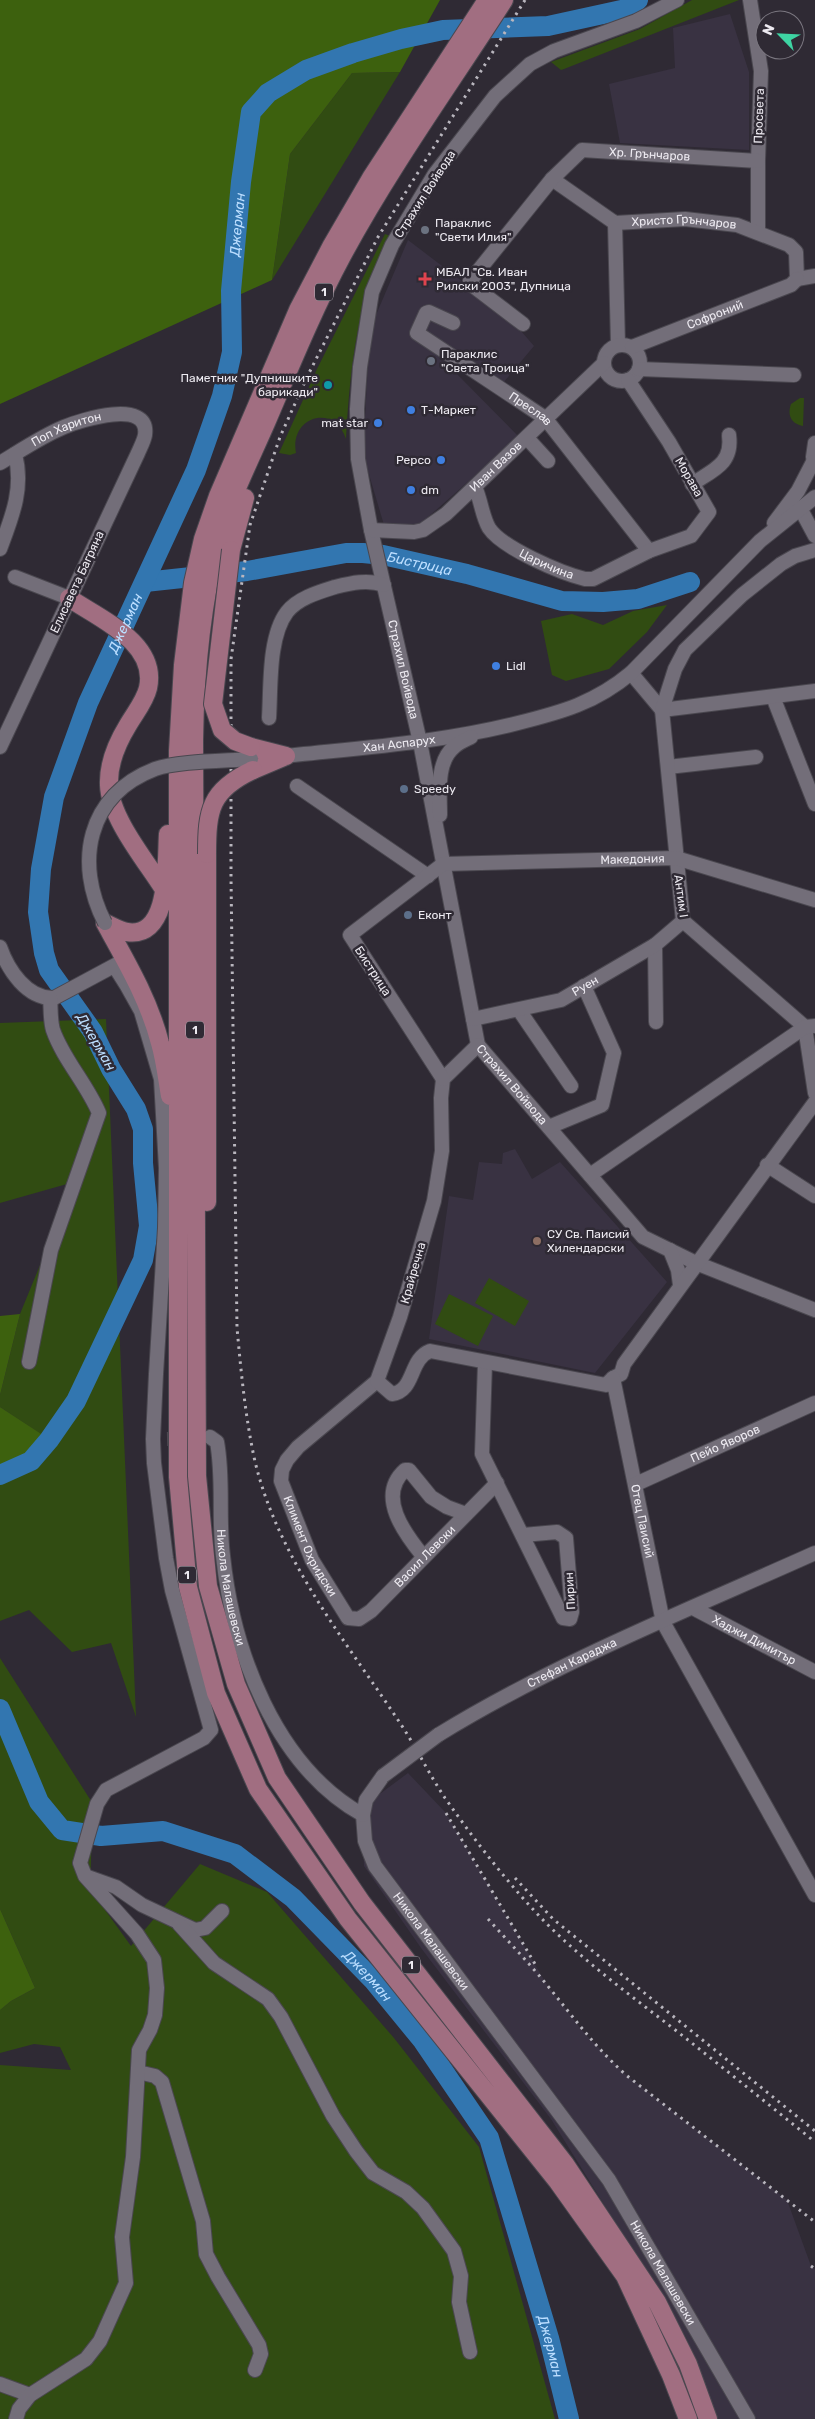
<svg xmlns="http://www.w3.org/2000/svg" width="815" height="2419" font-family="Rubik,sans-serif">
  <rect width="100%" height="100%" fill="#2f2a34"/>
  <!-- built -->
  <path fill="#393242" d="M 730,14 L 749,72 L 749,150 L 620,143 L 609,84 L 675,68 L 673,28 Z
    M 408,240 L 509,317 L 534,346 L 503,383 L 462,353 L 453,370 L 519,437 L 419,525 L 384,525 L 363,454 L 370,329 Z
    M 515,1149 L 532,1179 L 560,1162 L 667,1282 L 595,1373 L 429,1339 L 449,1196 L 473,1200 L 479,1162 L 502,1164 L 503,1153 Z
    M 408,1773 L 446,1813 L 547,1985 L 585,2034 L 626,2075 L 787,2200 L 811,2266 L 815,2269 L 815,2419 L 718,2419 L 686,2337 L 551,2119 L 421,1948 L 364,1866 L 363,1840 L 369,1802 Z"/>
  <!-- green -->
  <path fill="#314c12" d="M 692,0 L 739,0 L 564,69 L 561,70 L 551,62 L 640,29 Z
    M 400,72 L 272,280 L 290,154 L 352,73 Z
    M 385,234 L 390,236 C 357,297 350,370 346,439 C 335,403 289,416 296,453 L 290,455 L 279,453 L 317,369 Z
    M 800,398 L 804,398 L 803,426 C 791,424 787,415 791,404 Z
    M 667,605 L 647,632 L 609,669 L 566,681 L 552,675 L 541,621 L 572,614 L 603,625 L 633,611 Z
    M 106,1019 L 136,1717 L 111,1643 L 72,1652 L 29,1610 L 0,1621 L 0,1480 L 57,1445 L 0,1407 L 0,1395 L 20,1314 L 74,1182 L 0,1203 L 0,1023 Z
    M 489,1278 L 529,1301 L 515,1326 L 475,1303 Z
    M 449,1294 L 493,1316 L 478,1346 L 435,1324 Z
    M 0,1658 L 93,1804 L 90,1889 L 131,1946 L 200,1864 L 267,1892 L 394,2038 L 479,2147 L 555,2419 L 0,2419 L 0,2065 L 71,2070 L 60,2047 L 34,2044 L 0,2053 L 0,2010 L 11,2001 L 35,1988 L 0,1909 Z"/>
  <!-- forest -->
  <path fill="#3d610e" d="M 0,0 L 440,0 L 400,72 L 352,73 L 290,154 L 272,280 L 0,404 Z
    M 20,1314 L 0,1395 L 0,1316 Z
    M 0,1407 L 58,1445 L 0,1480 Z
    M 0,1909 L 35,1988 L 11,2001 L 0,2010 Z"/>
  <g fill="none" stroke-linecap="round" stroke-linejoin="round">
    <!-- river -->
    <g stroke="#3276b0" stroke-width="20">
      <path id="s1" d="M 145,582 L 247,571 L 346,553 L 363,553 L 383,555 L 467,574 L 562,601 L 603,602 L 638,599 L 690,582"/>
      <path id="s2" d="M 0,1475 L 31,1461 L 49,1440 L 76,1401 L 143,1260 L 149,1226 L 143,1163 L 143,1129 L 136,1109 L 111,1069 L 93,1032 L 49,970 L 44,953 L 38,912 L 41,869 L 54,797 L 88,703 L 196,470 L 222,396 L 232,352 L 231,291 L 241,182 L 251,112 L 268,93 L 306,70 L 353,53 L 401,39 L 443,30 L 548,26 L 626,9 L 638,0"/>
      <path id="s3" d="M 0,1709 L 39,1802 L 62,1830 L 101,1836 L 163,1831 L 235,1854 L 293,1898 L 373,1980 L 423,2041 L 489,2138 L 549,2338 L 569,2419"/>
    </g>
    <!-- minor-tunnel -->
    <path stroke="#4c4750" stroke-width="14" stroke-dasharray="14 7" stroke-linecap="butt" d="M 167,1439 L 207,1438"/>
    <!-- minor casing -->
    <g stroke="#4a474f" stroke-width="16">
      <g id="minor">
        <path id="s4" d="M 677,0 L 636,21 L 554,51 L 530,64 L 495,96 L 434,175 L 392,245 L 372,292 L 360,367 L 357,409 L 358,459 L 371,530 L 420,742 L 478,1045 L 643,1237 L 696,1263 L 815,1310"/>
        <path d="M 750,0 L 761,71 L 758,161 L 758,232"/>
        <path id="s5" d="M 552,179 L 615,223 L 685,219 L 737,225 L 789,245 L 796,252 L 797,279"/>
        <path d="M 615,223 L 618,345"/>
        <path d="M 797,279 L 815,276"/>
        <path id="s6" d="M 453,323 L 429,312 L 426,313 L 417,333 L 545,418 L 649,551"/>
        <path id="s7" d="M 523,324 L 473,286 L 470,281 L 552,179 L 582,150 L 758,161"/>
        <circle cx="622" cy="363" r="18"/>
        <path id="s8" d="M 632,347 L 791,285 L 797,279"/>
        <path d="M 639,369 L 794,375"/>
        <path d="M 527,438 L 548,461"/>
        <path d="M 813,457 L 815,443"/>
        <path id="s9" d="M 0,463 C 20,451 42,436 64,427 C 81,420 150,398 145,435 C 144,441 140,448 138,453 L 0,747"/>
        <path d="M 692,484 C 713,470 733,464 729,435"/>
        <path id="s10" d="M 475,487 C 481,500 482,516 489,528 C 502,548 561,573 585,579 L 593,579 L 649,551 L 691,536 L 709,512 L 669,442 L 628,380"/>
        <path d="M 800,508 L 815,536"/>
        <path d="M 774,523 L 798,491 L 813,462"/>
        <path id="s11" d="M 371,530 L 414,532 L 423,530 L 446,514 L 604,363"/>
        <path d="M 0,549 C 12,517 24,488 15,454"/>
        <path d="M 15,577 L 69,598"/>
        <path d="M 631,673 L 662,710"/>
        <path d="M 773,697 L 815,804"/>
        <path d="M 662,710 L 815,691"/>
        <path d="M 269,718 C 271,688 268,637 287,612 C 298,598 319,592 335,587 C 351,583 368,579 384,585"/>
        <path id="s12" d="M 276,757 C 357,748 439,743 518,723 C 562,712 595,703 631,673 L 760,541 L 815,497"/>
        <path d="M 668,767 L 756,757"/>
        <path d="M 297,786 L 428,876"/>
        <path d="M 440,815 C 440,793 436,762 454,747 C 458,743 465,740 471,737"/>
        <path d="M 655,945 L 656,1022"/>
        <path d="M 0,947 C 8,970 27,999 54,998 L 121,962"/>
        <path d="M 519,1010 L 571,1086"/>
        <path id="s13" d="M 473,1019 L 561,1000 L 655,945 L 683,921"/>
        <path d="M 805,1027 L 683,921 L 662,710 L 675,669 L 685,650 L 742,595 L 781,564 L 795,556 L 815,550"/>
        <path d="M 805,1027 L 815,1093"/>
        <path id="s14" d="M 478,1045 L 443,1079 L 441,1098 L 442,1151 L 434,1201 L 400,1317 L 377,1381 L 298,1447 L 287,1460 L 282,1470 L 281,1481 L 312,1560 L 348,1618 L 359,1619 L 371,1611 L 497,1483"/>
        <path id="s15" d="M 443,1079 L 350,935 L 443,864 L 676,858 L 815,900"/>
        <path d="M 549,1127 L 602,1105 L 614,1053 L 584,986"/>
        <path d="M 767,1165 L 815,1196"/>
        <path d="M 590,1175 L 805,1027 L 815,1026"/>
        <path d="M 670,1250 L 678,1270 L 680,1285"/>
        <path d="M 29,1362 L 51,1250 L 99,1113 C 87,1084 63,1059 53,1030 C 50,1020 51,1008 50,998"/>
        <path d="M 485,1363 L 482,1454 L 563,1618 L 570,1619 L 572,1612 L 566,1538 L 557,1532 L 523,1535"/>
        <path d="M 613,1378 L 621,1374 L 624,1364 L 815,1102"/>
        <path id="s16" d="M 377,1381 L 392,1394 C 415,1391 409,1359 430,1351 L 606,1385 L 613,1378 L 663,1622 L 815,1895"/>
        <path id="s17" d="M 210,1437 L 217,1442 C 224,1480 218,1518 223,1556 C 233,1651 275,1766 363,1815 L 365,1841 L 375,1866 L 609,2180 L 748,2419"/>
        <path id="s18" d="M 636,1484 L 815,1403"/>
        <path d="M 423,1556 C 405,1534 376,1496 405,1470 L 409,1470 L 431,1497 L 447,1507 L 466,1514"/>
        <path id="s19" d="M 693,1608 L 815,1672"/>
        <path id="s20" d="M 438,1735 C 557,1662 688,1610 815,1553"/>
        <path d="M 363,1815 L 366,1800 L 383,1776"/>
        <path d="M 88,1877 L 116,1887 L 142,1905 L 195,1930 L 205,1928 L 222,1911"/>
        <path d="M 179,1924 L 214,1963 L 268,1999 L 281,2017 L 333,2116 L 356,2151 L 373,2173 L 406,2192 L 423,2208 L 454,2251 L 461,2276 L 459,2302 L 470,2352"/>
        <path d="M 138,2072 L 155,2076 L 162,2082 L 203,2221 L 206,2254 L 218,2277 L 259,2345 L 261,2354 L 255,2370"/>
        <path d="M 0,2384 L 30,2395"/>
        <path d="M 16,2419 L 19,2409 L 30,2395 L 86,2359 L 100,2341 L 126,2283 L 122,2237 L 133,2157 L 139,2050 L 150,2030 L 155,2015 L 157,1988 L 154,1960 L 137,1934 L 85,1876 L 80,1863 L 97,1804 L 106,1790 L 204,1738 L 211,1730 L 172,1590 L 166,1558 L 154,1463 L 153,1439 L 156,1374 L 165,1228 L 166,1168 L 161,1079 L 141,1011 L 127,986 L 115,967"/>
      </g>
    </g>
    <!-- major casing -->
    <g stroke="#4a474f" stroke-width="20">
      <path id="major" d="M 487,0 L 371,178 L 332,245 L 298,310 L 218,496 L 203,539 L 193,583 L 183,665 L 178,751 L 178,1477 L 188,1587 L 216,1693 L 258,1789 L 348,1919 L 558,2182 L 625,2276 L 671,2375 L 688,2419
        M 504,0 C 450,84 390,167 342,256 C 313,310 290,367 266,423 C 249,462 229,501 218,541 C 201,605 195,674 194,740 L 197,1476 L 208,1586 L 236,1684 L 277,1778 L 362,1903 L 565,2164 L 657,2302 L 688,2364 L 708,2419
        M 231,550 L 245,498
        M 69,598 C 100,619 158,643 148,688 C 145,701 135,713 128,725 C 117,743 108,763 109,785 C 110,818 146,861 163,888
        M 251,747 L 286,756
        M 253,770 L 286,756
        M 105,923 C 112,926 120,931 127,932 C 171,939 166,862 168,834
        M 105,923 C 126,961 149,1000 160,1043 C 165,1060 167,1079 170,1096
        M 207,1202 L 207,854"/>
    </g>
    <!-- minor -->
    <use href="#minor" stroke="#736e79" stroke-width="14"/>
    <!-- major -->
    <use href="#major" stroke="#a16e81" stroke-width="18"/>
    <!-- rail -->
    <path stroke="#b9b6be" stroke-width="3" stroke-dasharray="2.5 5" stroke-linecap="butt" d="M 525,0 L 378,237 L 307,377 L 280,437 L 250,525 L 231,659 L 231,878 L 237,1328 C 241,1371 245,1414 254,1457 C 276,1556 345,1640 400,1723 C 416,1747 429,1774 445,1798 C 476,1842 509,1885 546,1923 C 585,1962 630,1995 674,2029 C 721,2066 768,2104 815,2142
      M 446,1813 L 535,1964
      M 515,1878 L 553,1919 L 815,2131
      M 488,1919 C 508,1941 529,1963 547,1985 C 574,2018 594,2046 626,2075 L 815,2222
      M 811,2266 L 815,2269"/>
    <!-- minor-bridge casing -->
    <g stroke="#4a474f" stroke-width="16" stroke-linecap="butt">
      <path id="minor-bridge" d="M 105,923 C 74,863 87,795 155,769 C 177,761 226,761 251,759
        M 383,1776 L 438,1735"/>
    </g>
    <!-- major-bridge casing -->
    <g stroke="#4a474f" stroke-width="20" stroke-linecap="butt">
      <path id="major-bridge" d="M 231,550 L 213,704 L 222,730 L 235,741 L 251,747
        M 207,854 C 207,810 210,790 253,770"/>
    </g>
    <!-- minor-bridge -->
    <use href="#minor-bridge" stroke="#736e79" stroke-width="14"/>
    <!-- major-bridge -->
    <use href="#major-bridge" stroke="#a16e81" stroke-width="18"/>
  </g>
  <!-- markers -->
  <g fill="#6b7280" stroke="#2f2a34" stroke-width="2">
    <circle cx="425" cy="230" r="5"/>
    <circle cx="431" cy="361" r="5"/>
  </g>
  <path fill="#e0444e" stroke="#2f2a34" stroke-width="2" d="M422.5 271.5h5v5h5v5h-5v5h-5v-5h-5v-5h5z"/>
  <circle fill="#0f9aa8" stroke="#2f2a34" stroke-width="2" cx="328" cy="385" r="5"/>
  <g fill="#3f7fe0" stroke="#2f2a34" stroke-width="2">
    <circle cx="411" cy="410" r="5"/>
    <circle cx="378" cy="423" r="5"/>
    <circle cx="441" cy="460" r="5"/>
    <circle cx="411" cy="490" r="5"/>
    <circle cx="496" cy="666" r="5"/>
  </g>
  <g fill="#5c6f8a" stroke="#2f2a34" stroke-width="2">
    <circle cx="404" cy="789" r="5"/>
    <circle cx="408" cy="915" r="5"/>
  </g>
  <circle fill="#8d6e63" stroke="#2f2a34" stroke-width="2" cx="537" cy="1241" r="5"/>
  <g text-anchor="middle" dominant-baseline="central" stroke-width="5" stroke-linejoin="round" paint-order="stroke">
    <!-- shield labels -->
    <g fill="#2f2a34" stroke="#b4b0b8" stroke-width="1">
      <rect x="315" y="283.5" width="18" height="17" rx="4"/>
      <rect x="186" y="1021.5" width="18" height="17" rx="4"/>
      <rect x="178" y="1566.5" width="18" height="17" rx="4"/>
      <rect x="402" y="1956.5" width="18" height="17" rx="4"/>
    </g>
    <g font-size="11" font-weight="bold" fill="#edeaf1">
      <text x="324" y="292">1</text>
      <text x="195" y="1030">1</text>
      <text x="187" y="1575">1</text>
      <text x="411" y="1965">1</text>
    </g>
    <!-- street labels -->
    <g font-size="12" fill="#edeaf1" stroke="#2f2a34">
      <text transform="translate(759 116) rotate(-88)">Просвета</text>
      <text stroke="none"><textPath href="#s7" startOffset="309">Хр. Грънчаров</textPath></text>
      <text transform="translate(425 194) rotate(-57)">Страхил Войвода</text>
      <text stroke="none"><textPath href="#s5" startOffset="146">Христо Грънчаров</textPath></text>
      <text stroke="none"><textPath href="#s8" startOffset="89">Софроний</textPath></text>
      <text stroke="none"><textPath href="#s6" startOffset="188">Преслав</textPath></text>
      <text stroke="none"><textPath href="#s9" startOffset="75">Поп Харитон</textPath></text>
      <text stroke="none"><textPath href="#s11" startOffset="149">Иван Вазов</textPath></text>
      <text transform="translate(689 477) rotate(60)">Морава</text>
      <text stroke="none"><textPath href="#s10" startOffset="112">Царичина</textPath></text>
      <text transform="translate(77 582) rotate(-65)">Елисавета Багряна</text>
      <text stroke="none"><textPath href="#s4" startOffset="824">Страхил Войвода</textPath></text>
      <text stroke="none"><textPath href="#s12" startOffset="124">Хан Аспарух</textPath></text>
      <text stroke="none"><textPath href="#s15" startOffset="478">Македония</textPath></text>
      <text transform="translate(681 896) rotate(82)">Антим I</text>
      <text transform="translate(373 971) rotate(57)">Бистрица</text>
      <text stroke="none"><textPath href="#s13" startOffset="118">Руен</textPath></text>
      <text stroke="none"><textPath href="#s4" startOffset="1259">Страхил Войвода</textPath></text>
      <text transform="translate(413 1273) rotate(-74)">Крайречна</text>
      <text stroke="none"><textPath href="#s18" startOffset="98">Пейо Яворов</textPath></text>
      <text stroke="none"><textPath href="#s16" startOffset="415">Отец Паисий</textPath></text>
      <text stroke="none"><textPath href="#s14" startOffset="574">Климент Охридски</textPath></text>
      <text stroke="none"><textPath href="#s14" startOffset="758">Васил Левски</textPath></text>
      <text stroke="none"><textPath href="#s17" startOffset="155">Никола Малашевски</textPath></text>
      <text transform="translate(570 1591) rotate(-94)">Пирин</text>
      <text stroke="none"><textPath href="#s19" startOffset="69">Хаджи Димитър</textPath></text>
      <text stroke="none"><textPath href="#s20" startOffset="152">Стефан Караджа</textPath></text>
      <text stroke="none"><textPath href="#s17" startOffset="575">Никола Малашевски</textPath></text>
      <text stroke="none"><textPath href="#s17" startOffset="980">Никола Малашевски</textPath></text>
    </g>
    <!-- poi labels -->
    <g font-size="12" fill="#edeaf1" stroke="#2f2a34" text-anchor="start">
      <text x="435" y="223">Параклис<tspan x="435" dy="14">"Свети Илия"</tspan></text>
      <text x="436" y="272">МБАЛ "Св. Иван<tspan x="436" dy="14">Рилски 2003", Дупница</tspan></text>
      <text x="441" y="354">Параклис<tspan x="441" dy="14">"Света Троица"</tspan></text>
      <text x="318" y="378" text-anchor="end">Паметник "Дупнишките<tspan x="318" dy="14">барикади"</tspan></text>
      <text x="421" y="410">Т-Маркет</text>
      <text x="368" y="423" text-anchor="end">mat star</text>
      <text x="431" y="460" text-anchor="end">Pepco</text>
      <text x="421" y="490">dm</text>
      <text x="506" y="666">Lidl</text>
      <text x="414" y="789">Speedy</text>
      <text x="418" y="915">Еконт</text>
      <text x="547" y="1234">СУ Св. Паисий<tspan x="547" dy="14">Хилендарски</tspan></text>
    </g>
    <!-- water labels -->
    <g font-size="14" font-style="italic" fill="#bcdeff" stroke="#2f2a34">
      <text stroke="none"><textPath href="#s2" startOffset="1366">Джерман</textPath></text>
      <text stroke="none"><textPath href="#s1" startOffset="278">Бистрица</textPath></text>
      <text stroke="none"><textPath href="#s2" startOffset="946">Джерман</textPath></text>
      <text transform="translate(96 1042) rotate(60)">Джерман</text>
      <text stroke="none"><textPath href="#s3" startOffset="495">Джерман</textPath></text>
      <text stroke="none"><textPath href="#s3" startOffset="915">Джерман</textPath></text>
    </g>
  </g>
  <!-- north arrow -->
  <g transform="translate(780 35) rotate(294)"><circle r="24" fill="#2f2a34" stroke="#7b7780"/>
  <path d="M0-4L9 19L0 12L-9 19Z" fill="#3ed4a3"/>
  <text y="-8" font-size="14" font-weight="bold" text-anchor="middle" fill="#edeaf1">N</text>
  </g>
</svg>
